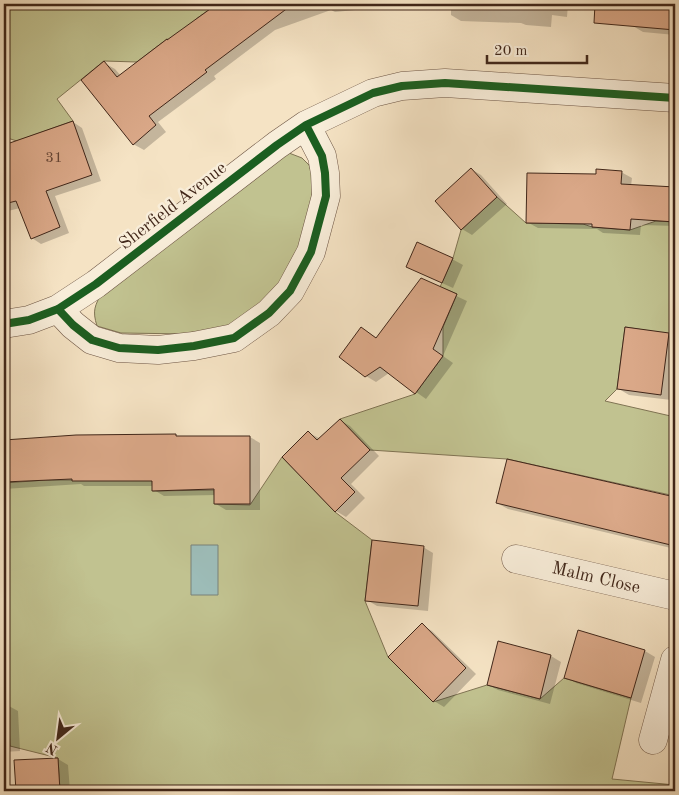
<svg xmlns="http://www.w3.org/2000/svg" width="679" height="795" font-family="'Old Standard TT',serif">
  <rect width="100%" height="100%" fill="#f5e3c4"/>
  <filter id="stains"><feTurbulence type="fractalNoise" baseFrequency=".004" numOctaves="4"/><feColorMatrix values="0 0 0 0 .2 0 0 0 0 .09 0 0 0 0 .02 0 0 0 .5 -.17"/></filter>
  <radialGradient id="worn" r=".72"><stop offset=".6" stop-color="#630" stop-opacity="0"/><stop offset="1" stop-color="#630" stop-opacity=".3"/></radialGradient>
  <!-- green -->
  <path fill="#c1c290" stroke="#807454" d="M 4,4 L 217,4 L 196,19 L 201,48 L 167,39 L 137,62 L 104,61 L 57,99 L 73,121 L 17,141 L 4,137 Z
    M 289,153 L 302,158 L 309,165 L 313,177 L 312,197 L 299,248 L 278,285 L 260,306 L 230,325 L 189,334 L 121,333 L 97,326 C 92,310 95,306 102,292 L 220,206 Z
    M 497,197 L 526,223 L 583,224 L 592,227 L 630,230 L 656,221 L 675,222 L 675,335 L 625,327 L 617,389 L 605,401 L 675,417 L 675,496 L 507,459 L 370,450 L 340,419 L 415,394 L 443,356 L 443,327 L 457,294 L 440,287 L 453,258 L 461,230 Z
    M 282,457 L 335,512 L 372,540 L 365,601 L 388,657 L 433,702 L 487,685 L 540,699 L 564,678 L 631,698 L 612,779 L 675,785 L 675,791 L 60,791 L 58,758 L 10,746 L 8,704 L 4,704 L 4,483 L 46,480 L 152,480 L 153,491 L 214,490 L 215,504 L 250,505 Z"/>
  <!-- water -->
  <path fill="#9dbdb9" stroke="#788179" d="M 191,545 L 218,545 L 218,595 L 191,595 Z"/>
  <!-- shadow -->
  <path fill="#0003" d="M 219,4 L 568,4 L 567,17 L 552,15 L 551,27 L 526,25 L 521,23 L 461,21 L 451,15 L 451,10 L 385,7 L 335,12 L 331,10 L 275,30 L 214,76 L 216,79 L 158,122 L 166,132 L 144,150 L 133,144 L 104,63 L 115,69 L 121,76 Z
    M 635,4 L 675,4 L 675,35 L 643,32 L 633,26 Z
    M 73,122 L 82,128 L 101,181 L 55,196 L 69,233 L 41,244 L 32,238 L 20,208 L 4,212 L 4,139 L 10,143 Z
    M 471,169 L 481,175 L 507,204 L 472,235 L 462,229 Z
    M 621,172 L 632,178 L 631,186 L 675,188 L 675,226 L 641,225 L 640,235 L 603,233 L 597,229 L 538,228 L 527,222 L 597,175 Z
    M 452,259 L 463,265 L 453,288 L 418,272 Z
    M 422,280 L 467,301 L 443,356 L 453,363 L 426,399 L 389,373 L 376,382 L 366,376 L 362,328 L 377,338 Z
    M 626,329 L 669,334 L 675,338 L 675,369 L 671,400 L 629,395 L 619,389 Z
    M 340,420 L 350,426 L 379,456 L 351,484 L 365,498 L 346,517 L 336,511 L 309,433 L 319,438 Z
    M 176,435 L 180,438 L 250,437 L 260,443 L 260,510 L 226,510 L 216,504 L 216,495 L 164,496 L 154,490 L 154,486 L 84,486 L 81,484 L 4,489 L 4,441 L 76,436 Z
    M 508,460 L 675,498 L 675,549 L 508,509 L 497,503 Z
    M 423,547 L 433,553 L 428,611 L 377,606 L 367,600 Z
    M 422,625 L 432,631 L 476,674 L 444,707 L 434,701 Z
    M 499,643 L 551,656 L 561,662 L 550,704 L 498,690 L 488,685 Z
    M 645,651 L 655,657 L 641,703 L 576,683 L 566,677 Z
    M 4,705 L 7,705 L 18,711 L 20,751 L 4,752 Z
    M 58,759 L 68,765 L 70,791 L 17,791 L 15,761 Z"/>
  <!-- building -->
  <path fill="#daa888" stroke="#402619" d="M 217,4 L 293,4 L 205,70 L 207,72 L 149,116 L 156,125 L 133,145 L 81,80 L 104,61 L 117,77 L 167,39 L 167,40 Z
    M 595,4 L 675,4 L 675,30 L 594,23 Z
    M 73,121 L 92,175 L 46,191 L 60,227 L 31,239 L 16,201 L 4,204 L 4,145 Z
    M 471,168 L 497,197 L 461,230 L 435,201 Z
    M 596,169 L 622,171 L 621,184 L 675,187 L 675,222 L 631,219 L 630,230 L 592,227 L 592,224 L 526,223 L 527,173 L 596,174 Z
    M 417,242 L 453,258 L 442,283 L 406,267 Z
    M 421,278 L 457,294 L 433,349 L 443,356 L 415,394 L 380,367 L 365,377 L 339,357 L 361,327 L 376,338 Z
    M 625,327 L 669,333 L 661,395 L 617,389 Z
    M 340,419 L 370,450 L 341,478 L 355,492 L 335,512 L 282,457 L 308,431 L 317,440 Z
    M 176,434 L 176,436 L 250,436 L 250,504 L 214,504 L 214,489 L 152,491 L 152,481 L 72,481 L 72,479 L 4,482 L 4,440 L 76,435 Z
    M 507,459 L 675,497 L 675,546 L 496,503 Z
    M 372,540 L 424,546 L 418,606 L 365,601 Z
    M 422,623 L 466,668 L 433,702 L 388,657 Z
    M 578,630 L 645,650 L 631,698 L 564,678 Z
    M 498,641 L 551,655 L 540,699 L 487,685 Z
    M 58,758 L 60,791 L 16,791 L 14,760 Z"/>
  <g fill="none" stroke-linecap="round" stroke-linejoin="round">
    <!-- minor casing -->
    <g stroke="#6d5544" stroke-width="29">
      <path id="minor" d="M 58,309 L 73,325 L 92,340 L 119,348 L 158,350 L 194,346 L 234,338 L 269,313 L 290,291 L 311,252 L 326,196 L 325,173 L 322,156 L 306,125
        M 4,324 L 29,320 L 58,309 L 96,284 L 277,145 L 306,125 L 373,93 L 402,86 L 445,83 L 675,98
        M 516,559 L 675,596
        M 653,740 L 675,660"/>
    </g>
    <!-- minor -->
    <use href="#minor" stroke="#f8edd9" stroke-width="28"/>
    <!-- cycleway casing -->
    <g stroke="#f8edd9" stroke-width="11">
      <path id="cycleway" d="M 58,309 L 73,325 L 92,340 L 119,348 L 158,350 L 194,346 L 234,338 L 269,313 L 290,291 L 311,252 L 326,196 L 325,173 L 322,156 L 306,125
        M 4,324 L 29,320 L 58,309 L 96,284 L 277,145 L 306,125 L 373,93 L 402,86 L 445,83 L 675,98"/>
    </g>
    <!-- cycleway -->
    <use href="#cycleway" stroke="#1b5e20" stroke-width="8"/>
  </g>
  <g text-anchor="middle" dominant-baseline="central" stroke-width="5" stroke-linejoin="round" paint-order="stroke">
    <!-- number labels -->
    <g font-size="15" fill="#664635">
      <text x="54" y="158">31</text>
    </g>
    <!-- street labels -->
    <g font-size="18" fill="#402619" stroke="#f8edd9">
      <text transform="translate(173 206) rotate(-38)">Sherfield Avenue</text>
      <text transform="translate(596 578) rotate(13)">Malm Close</text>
    </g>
  </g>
  <!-- margin -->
  <rect width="679" height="795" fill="none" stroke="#f5e3c4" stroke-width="20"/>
  <rect x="5" y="5" width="669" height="785" fill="none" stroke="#402619" stroke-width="2.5"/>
  <rect x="10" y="10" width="659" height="775" fill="none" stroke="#402619"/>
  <!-- north arrow -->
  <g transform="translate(58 738) rotate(209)" stroke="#f8edd9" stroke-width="4" paint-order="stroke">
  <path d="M0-4L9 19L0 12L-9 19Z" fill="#402619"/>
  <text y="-8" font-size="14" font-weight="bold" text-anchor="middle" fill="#402619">N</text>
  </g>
  <!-- scale -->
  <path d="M487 55v8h100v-8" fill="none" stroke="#402619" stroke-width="2.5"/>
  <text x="494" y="55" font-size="15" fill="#402619" stroke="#f8edd9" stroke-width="4" paint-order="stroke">20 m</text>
  <rect width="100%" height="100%" filter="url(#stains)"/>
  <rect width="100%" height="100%" fill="url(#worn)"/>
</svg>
